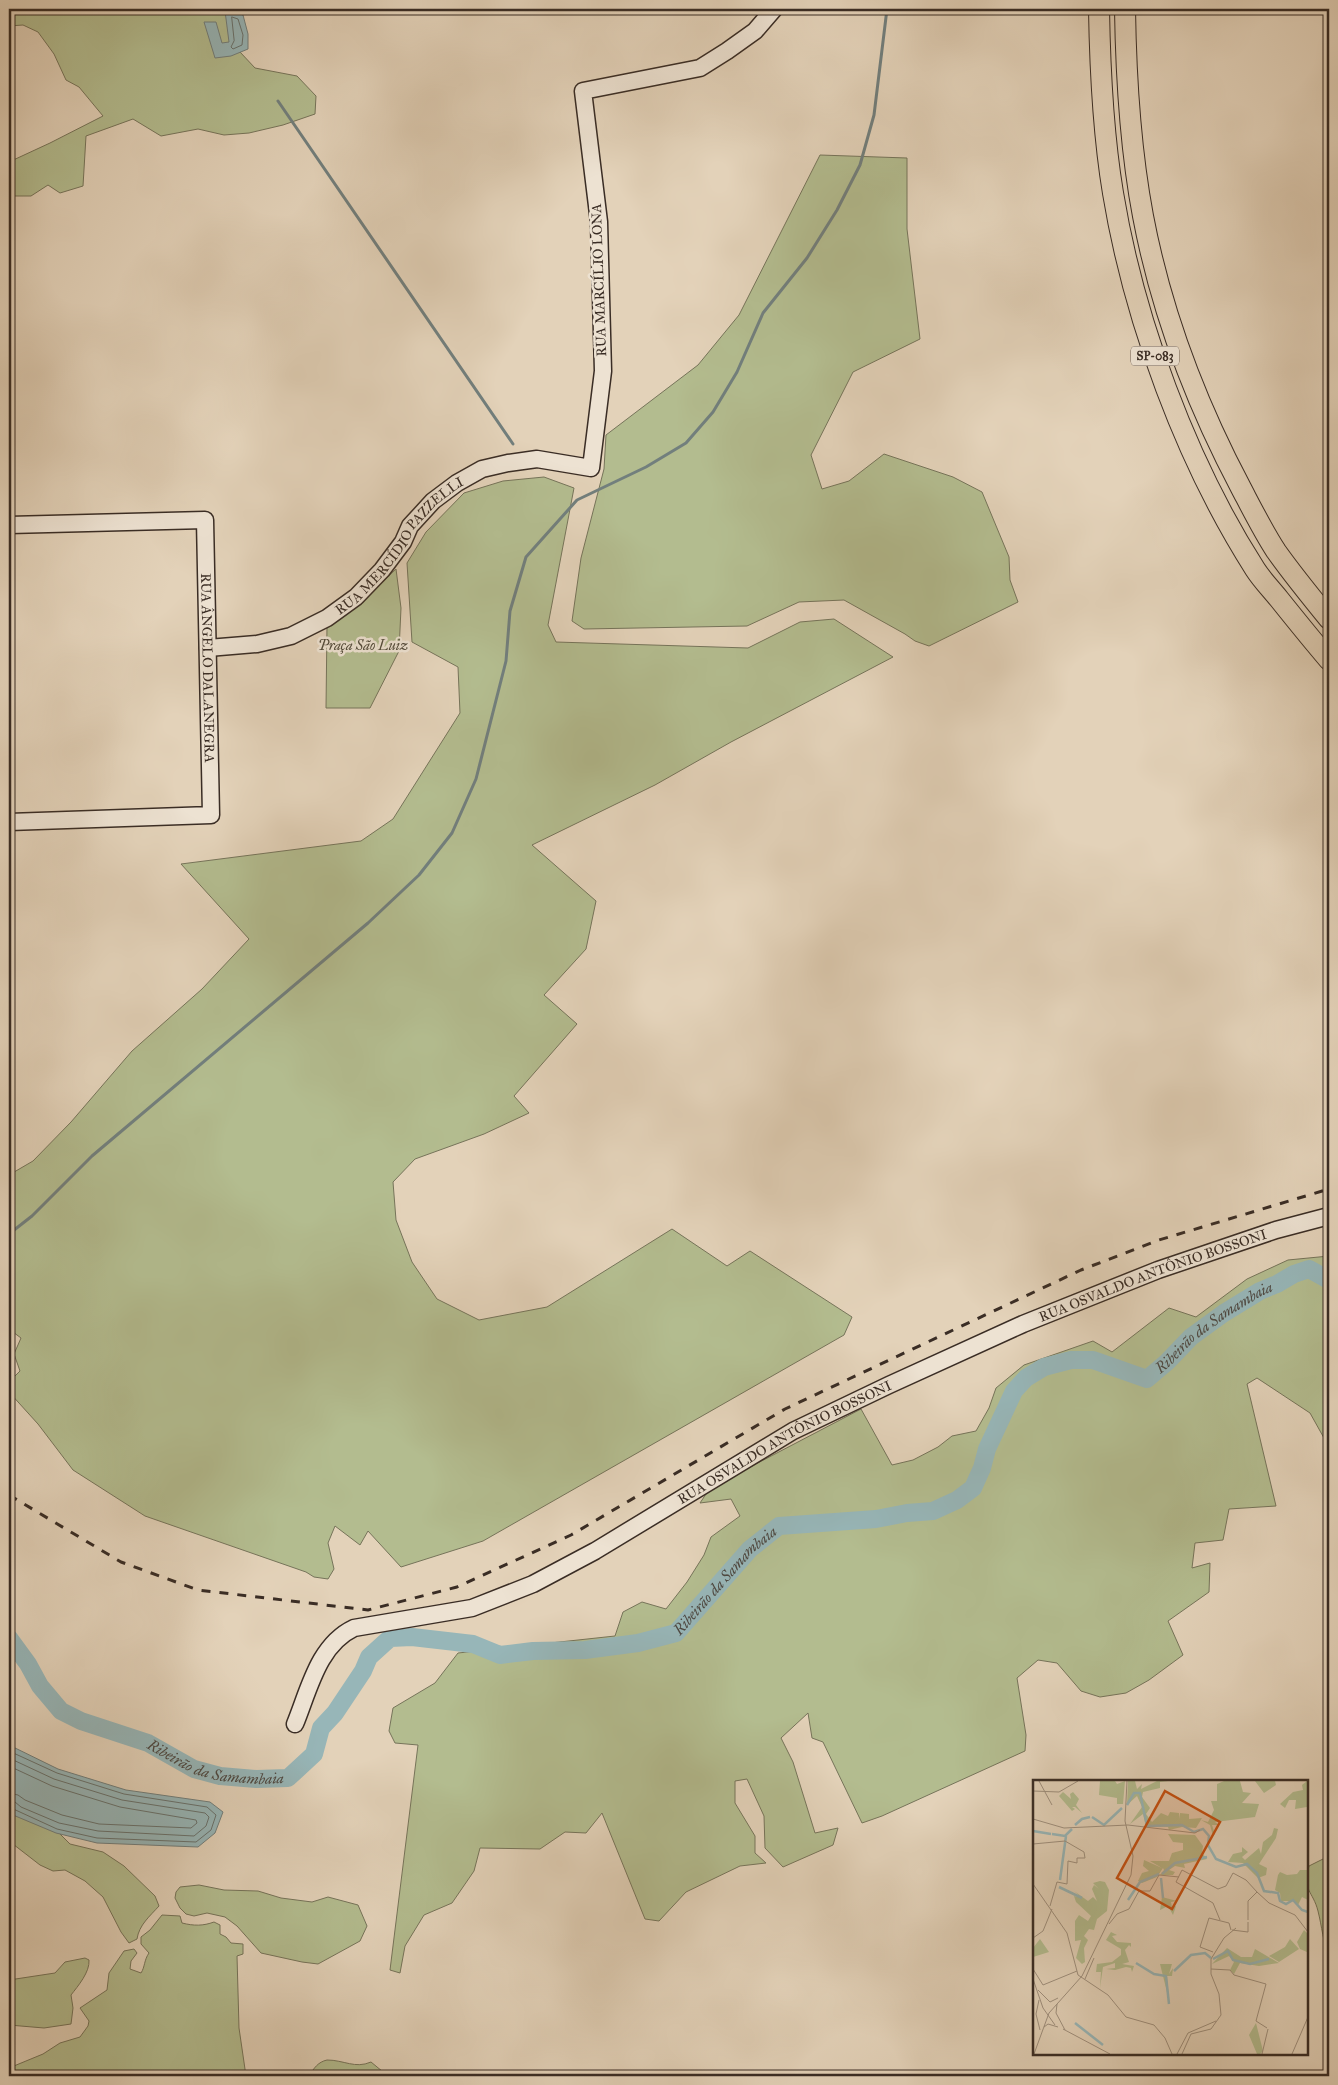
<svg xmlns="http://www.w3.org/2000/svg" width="1338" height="2085" font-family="'IM FELL Great Primer',serif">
  <rect width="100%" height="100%" fill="#e3d2b9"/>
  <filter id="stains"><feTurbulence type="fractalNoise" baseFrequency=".004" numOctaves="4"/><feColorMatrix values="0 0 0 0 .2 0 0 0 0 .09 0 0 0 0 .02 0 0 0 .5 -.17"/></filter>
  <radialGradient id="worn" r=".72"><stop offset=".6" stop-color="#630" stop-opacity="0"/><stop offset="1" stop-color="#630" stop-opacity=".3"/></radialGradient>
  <!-- green -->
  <path fill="#b3bc8f" stroke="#76745a" d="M 9,9 L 232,9 L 233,26 L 240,52 L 255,68 L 297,76 L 316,96 L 315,114 L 283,125 L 249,133 L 224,135 L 198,129 L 161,136 L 133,119 L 86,136 L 83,186 L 60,193 L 48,185 L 31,196 L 9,196 L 9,162 L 50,143 L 103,116 L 79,87 L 66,80 L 54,54 L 38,32 L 23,25 L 9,26 Z
    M 820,155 L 907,158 L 907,229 L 920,339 L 853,372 L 811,455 L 822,489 L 849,481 L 884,454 L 953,477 L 982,492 L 1009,557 L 1010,580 L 1018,602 L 929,646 L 915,641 L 905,634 L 844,600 L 799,602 L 747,626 L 584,629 L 572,621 L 581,558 L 604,469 L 606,435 L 698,365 L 739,315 Z
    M 544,477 L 574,488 L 548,625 L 556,642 L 748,648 L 800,622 L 834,619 L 893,657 L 731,742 L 655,785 L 532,845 L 596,901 L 586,949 L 544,995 L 577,1024 L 514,1096 L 529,1113 L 484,1134 L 415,1159 L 393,1182 L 396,1220 L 412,1262 L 437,1299 L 479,1320 L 547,1307 L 672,1229 L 727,1266 L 750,1251 L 852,1317 L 844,1335 L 483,1541 L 401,1567 L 368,1531 L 360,1545 L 335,1526 L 328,1543 L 334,1569 L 328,1579 L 314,1577 L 306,1572 L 145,1516 L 73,1470 L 38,1424 L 9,1392 L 9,1382 L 20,1371 L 14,1354 L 21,1338 L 9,1329 L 9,1175 L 33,1161 L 71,1122 L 132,1051 L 202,989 L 249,939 L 181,864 L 361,841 L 393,819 L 460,713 L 458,667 L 412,642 L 407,563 L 426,532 L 464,493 L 503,481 Z
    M 396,569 L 401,608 L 399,651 L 370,708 L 326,708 L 327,625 L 361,602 Z
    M 1329,1256 L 1329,1447 L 1310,1413 L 1257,1378 L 1247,1384 L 1276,1506 L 1229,1509 L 1223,1540 L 1195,1543 L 1192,1568 L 1210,1563 L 1209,1592 L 1168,1621 L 1183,1655 L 1149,1680 L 1126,1693 L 1100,1697 L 1081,1691 L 1057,1663 L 1038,1660 L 1017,1678 L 1026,1735 L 1025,1751 L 882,1816 L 862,1823 L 823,1742 L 812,1738 L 808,1713 L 781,1738 L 793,1762 L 815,1833 L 838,1828 L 833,1845 L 783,1867 L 765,1848 L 764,1816 L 747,1779 L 735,1781 L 735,1803 L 755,1836 L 755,1853 L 766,1863 L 740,1866 L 686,1892 L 659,1921 L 645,1919 L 602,1813 L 586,1833 L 565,1832 L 540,1849 L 480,1848 L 474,1871 L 452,1903 L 424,1915 L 405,1946 L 400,1973 L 390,1970 L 418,1745 L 395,1743 L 389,1731 L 393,1708 L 435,1683 L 458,1653 L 615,1636 L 623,1612 L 642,1602 L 666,1609 L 687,1582 L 704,1555 L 711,1537 L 740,1516 L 731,1499 L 700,1503 L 710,1488 L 861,1409 L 892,1465 L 913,1460 L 938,1447 L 952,1436 L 976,1431 L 989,1408 L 996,1388 L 1024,1365 L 1093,1341 L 1112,1352 L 1169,1308 L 1196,1317 L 1247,1279 L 1288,1260 Z
    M 9,1783 L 70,1844 L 103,1852 L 124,1866 L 155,1896 L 159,1906 C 150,1916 139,1925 137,1939 L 129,1943 L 121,1932 L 103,1897 L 85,1881 L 65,1870 L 53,1871 L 40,1865 L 9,1841 Z
    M 1325,1858 L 1329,1858 L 1329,1957 C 1323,1942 1322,1927 1318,1911 C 1313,1891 1302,1891 1309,1866 Z
    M 199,1885 L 224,1890 L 258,1891 L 281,1898 L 312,1902 L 328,1897 L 358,1905 L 367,1926 L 360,1941 L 318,1964 L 302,1962 L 261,1953 L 237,1926 L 225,1917 L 207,1913 L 194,1916 L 186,1914 L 180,1908 L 175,1898 L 176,1892 L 180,1887 Z
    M 162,1915 L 180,1916 L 182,1923 C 194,1926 203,1926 214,1922 L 220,1925 L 220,1934 L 226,1937 L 231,1943 L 243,1944 L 243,1954 L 237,1956 L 239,2028 L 246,2076 L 9,2076 L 9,2068 L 43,2054 L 60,2043 L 80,2037 L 88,2026 L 89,2021 L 80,2008 L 107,1990 L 109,1973 L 124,1951 L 134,1949 L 137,1953 L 131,1961 L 130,1969 L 141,1973 C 145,1967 144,1960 149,1953 L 141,1944 L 141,1937 L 150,1930 Z
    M 85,1958 L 89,1960 C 90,1972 78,1986 71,1995 L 73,2008 L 71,2024 L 44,2028 L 9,2025 L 9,1980 L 55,1973 L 65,1962 Z
    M 327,2060 C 344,2060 355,2069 371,2062 L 388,2076 L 309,2076 C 314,2068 318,2062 327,2060 Z"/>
  <!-- water -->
  <path fill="#97b6b8" stroke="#727f7d" d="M 225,11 L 235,12 L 243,15 L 248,34 L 248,49 L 231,56 L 215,58 L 204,22 L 216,22 L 222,43 L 229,42 Z
    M 9,1745 L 58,1769 L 126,1790 L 210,1802 L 223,1812 L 215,1833 L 198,1847 L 97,1843 L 56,1833 L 13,1815 L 9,1810 Z"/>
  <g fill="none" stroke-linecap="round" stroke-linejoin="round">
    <!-- shore -->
    <path stroke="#68726e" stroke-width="1" d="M 232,17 L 238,19 L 243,35 L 242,45 L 233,49 L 231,47 L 234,41 Z
      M 9,1751 L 57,1773 L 124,1794 L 207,1807 L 216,1815 L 211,1830 L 196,1842 L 97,1838 L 57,1829 L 9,1807
      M 9,1758 L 54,1779 L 122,1800 L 205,1813 L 209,1817 L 206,1826 L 194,1836 L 98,1831 L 59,1823 L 21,1807 L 15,1802 L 9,1801
      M 9,1766 L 52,1786 L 120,1807 L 196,1820 L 197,1823 L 191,1828 L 99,1824 L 62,1815 L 25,1800 L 18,1795 L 9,1793"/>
    <!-- stream -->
    <path stroke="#727f7d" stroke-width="3" d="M 278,101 L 513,444
      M 9,1234 L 32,1216 L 92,1156 L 368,923 L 419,875 L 452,833 L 476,779 L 506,661 L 510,611 L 526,557 L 577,500 L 646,467 L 686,443 L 713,412 L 737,372 L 763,313 L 807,258 L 837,210 L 860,165 L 874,115 L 887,9"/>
    <!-- river -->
    <path stroke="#97b6b8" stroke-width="18" id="s1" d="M 9,1638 L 28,1664 L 40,1686 L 61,1711 L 81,1721 L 148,1743 L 194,1769 L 220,1776 L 256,1779 L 288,1778 L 314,1754 L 321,1728 L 335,1713 L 363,1671 L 369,1657 L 390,1638 L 412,1637 L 473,1644 L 500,1655 L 533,1651 L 585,1650 L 638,1643 L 676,1633 L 750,1549 L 779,1526 L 876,1519 L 907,1513 L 933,1511 L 957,1500 L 973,1488 L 982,1468 L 987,1449 L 1014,1391 L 1026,1378 L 1044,1367 L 1071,1360 L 1093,1360 L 1147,1379 L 1167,1362 L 1191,1337 L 1224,1313 L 1260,1291 L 1277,1284 L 1294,1274 L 1309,1269 L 1329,1280"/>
    <!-- secondary casing -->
    <g stroke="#3a2d25" stroke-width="19">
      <g id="secondary">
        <path id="s2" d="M 9,525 L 205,520 L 211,815 L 9,822"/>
        <path id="s3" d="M 208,648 L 257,644 L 291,636 L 327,618 L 356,597 L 382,570 L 403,542 L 410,526 L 433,501 L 457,483 L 482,469 L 508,463 L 537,459 L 591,468 L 603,371 L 599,222 L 583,91 L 700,68 L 727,51 L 755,31 L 774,9"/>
        <path id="s4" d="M 295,1724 C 309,1690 318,1645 354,1628 L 472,1608 L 533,1584 L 595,1551 L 793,1431 L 889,1385 L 1023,1324 L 1158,1270 L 1276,1230 L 1329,1216"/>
      </g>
    </g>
    <!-- highway casing -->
    <g stroke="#3a2d25" stroke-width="22">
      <path id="highway" d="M 1099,9 C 1100,70 1103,133 1113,193 C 1134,320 1186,461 1255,569 C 1262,580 1271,589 1279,599 C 1295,619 1312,640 1329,660
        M 1125,9 C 1126,78 1130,147 1143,216 C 1161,311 1196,403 1241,488 C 1252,509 1263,531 1276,551 C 1293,575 1311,597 1329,619"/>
    </g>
    <!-- secondary -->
    <use href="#secondary" stroke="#ede2d2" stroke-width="16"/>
    <!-- highway -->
    <use href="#highway" stroke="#e3d2b9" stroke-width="20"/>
    <!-- rail -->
    <path stroke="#3a2d25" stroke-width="3" stroke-dasharray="9 9" stroke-linecap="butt" d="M 9,1495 L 121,1562 L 198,1590 L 368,1610 L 457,1587 L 571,1535 L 785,1409 L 1081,1270 L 1159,1240 L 1329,1189"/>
  </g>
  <g text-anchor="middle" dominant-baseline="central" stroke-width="5" stroke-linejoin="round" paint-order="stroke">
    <!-- shield labels -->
    <rect fill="#ede2d2" stroke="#706359" stroke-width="1" x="1131" y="346.5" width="48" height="19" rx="4"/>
    <g font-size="12" font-weight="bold" fill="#3a2d25">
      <text x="1155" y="356">SP-083</text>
    </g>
    <!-- street labels -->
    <g font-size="14" fill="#3a2d25" stroke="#ede2d2">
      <text transform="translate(599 280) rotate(-92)">RUA MARCÍLIO LONA</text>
      <text stroke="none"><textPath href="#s3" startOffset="228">RUA MERCÍDIO PAZZELLI</textPath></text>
      <text stroke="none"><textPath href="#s2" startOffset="344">RUA ÂNGELO DALANEGRA</textPath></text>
      <text stroke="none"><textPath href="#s4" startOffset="995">RUA OSVALDO ANTÔNIO BOSSONI</textPath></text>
      <text stroke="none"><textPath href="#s4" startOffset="590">RUA OSVALDO ANTÔNIO BOSSONI</textPath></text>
    </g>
    <!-- park labels -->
    <g font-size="14" font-style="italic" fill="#524a3a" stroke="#ede2d2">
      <text x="363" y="645">Praça São Luiz</text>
    </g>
    <!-- water labels -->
    <g font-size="15" font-style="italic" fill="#4d4842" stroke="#ede2d2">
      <text stroke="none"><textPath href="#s1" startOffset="1485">Ribeirão da Samambaia</textPath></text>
      <text stroke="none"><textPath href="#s1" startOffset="870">Ribeirão da Samambaia</textPath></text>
      <text stroke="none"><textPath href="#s1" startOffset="255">Ribeirão da Samambaia</textPath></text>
    </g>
  </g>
  <!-- overview -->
  <g transform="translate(1033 1780)">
    <rect width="275" height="275" fill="#e3d2b9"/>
    <path d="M 67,1 L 82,1 L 84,4 L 92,1 L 90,24 L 84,24 L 84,18 L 66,15 ZM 95,1 L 102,1 L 104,9 L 109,4 L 108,9 L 124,1 L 135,1 L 127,2 L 127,8 L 110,12 L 109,17 L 117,28 L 113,34 L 119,42 L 128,33 L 135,36 L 137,32 L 146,33 L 146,39 L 147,33 L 156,34 L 156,39 L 169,38 L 163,48 L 149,47 L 136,50 L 135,47 L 113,46 L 110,34 L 97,44 L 109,27 L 104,16 L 94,25 ZM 191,1 L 207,1 L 210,12 L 218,13 L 209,23 L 226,24 L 222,37 L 182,42 L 186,45 L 179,45 L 182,54 L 180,56 L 177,45 L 168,40 L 175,42 L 181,30 L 178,21 L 184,21 L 184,4 ZM 222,1 L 242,1 L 243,5 L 231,13 ZM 274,1 L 275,32 L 274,27 L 262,29 L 263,20 L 256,20 L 252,28 L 247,24 L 260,12 L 270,10 L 269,5 ZM 30,12 L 38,19 L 37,14 L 40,12 L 46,19 L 43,25 L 49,33 L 42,27 L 39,27 L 42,29 L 39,31 L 26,16 ZM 241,48 L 245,49 L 243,58 L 226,84 L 234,88 L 233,95 L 225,98 L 210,83 L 195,82 L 200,74 L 209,72 L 209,67 L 215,72 L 209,77 L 212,80 L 226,68 L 228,74 L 230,62 L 239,55 ZM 135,54 L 162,55 L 170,66 L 169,73 L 174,79 L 151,84 L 152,88 L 142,86 L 136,90 L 142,92 L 140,95 L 127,95 L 131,90 L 130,88 L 124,97 L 109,103 L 105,101 L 109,93 L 116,91 L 110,86 L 111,80 L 129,88 L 117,81 L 136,81 L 139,73 L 150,70 L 150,63 L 140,62 ZM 267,90 L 275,90 L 275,120 L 269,117 L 265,125 L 261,121 L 248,121 L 247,113 L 242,110 L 245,95 L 247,92 L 254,95 L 264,94 ZM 67,101 L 72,102 L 76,110 L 74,131 L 64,139 L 61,150 L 56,149 L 51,156 L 55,160 L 51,168 L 52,182 L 49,184 L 43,178 L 48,160 L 42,161 L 42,141 L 46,135 L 55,141 L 58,136 L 43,122 L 41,116 L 49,118 L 41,111 L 55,121 L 60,117 L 64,121 L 59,109 L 61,105 L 66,109 L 60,103 ZM 129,117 L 144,121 L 138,122 L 139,127 L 143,126 L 140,135 L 135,126 L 127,130 ZM 271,150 L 275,154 L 274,172 L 267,169 L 264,162 ZM 78,152 L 84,155 L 79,156 L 84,162 L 98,163 L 98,167 L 96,165 L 92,170 L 96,182 L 89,184 L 101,186 L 99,192 L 98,188 L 93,187 L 82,190 L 73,189 L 82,188 L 82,183 L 70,187 L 67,208 L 68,192 L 63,192 L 64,184 L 79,182 L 88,175 L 88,169 L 73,160 ZM 7,159 L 16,172 L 0,177 L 0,168 ZM 257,159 L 266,169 L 246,182 L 236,176 L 252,167 ZM 194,168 L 208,177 L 219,177 L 222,169 L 246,183 L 226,186 L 207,183 L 201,194 L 197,190 L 201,182 L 196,176 L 179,184 ZM 127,184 L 139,184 L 136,194 L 140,188 L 139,196 L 134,196 L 136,220 ZM 223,243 L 230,271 L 227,274 L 224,274 L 216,255 Z" fill="#b3bc8f"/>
    <path fill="none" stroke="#97b6b8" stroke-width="2.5" d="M 94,25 L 101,13 L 107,13 L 114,46 L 149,45 L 161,52 L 170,49 L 176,56 L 175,65 L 183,79 L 203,87 L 214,84 L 224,93 L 231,111 L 245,113 L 247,121 L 253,124 L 260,120 L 269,130 L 275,132M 59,37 L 71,45 L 89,28M 42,45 L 49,39 L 57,37M 0,51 L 18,54M 19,54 L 32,56 L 39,49M 129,94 L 142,83 L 174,77M 128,98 L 130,118M 27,100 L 33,56M 26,107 L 49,118M 95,120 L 107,102 L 126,94M 180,179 L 195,171 L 200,180 L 217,184 L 236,179M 103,183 L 121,194 L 133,196 L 136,224M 141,191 L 158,175 L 172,173 L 178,178M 42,243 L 70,265"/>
    <path fill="none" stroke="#9f907e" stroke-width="1" d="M 6,1 L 19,25M 0,11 L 26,12 L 45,1M 0,39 L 31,48 L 95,45 L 162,53 L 167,50M 0,64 L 32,61 L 51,72 L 52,78 L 44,78 L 44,83 L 35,81 L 34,104 L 24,102 L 17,126M 0,104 L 34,153 L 45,195 L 75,215 L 93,237 L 121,245 L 132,258 L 139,274M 187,140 L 180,123 L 143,102 L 149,90 L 185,109 L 193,106 L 200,93 L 213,100 L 224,112M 215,140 L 215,121 L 224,112 L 236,123 L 262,135 L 275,152M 76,144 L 84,134 L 96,129 L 106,111 L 117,111 L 126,95 L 146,97M 199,150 L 215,152 L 215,142M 0,158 L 10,151 L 19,129M 180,172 L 167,167 L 176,138 L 196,143 L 198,150M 0,189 L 10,205 L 44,191M 178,189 L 197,190 L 201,195 L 233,204 L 223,241 L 234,248M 0,199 L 10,228 L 22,245M 52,199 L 61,178M 5,210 L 17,222 L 25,218M 6,220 L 3,234 L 7,250M 24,224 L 23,233 L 32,250M 11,247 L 15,244 L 25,247M 30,249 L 77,274M 1,274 L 16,233 L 49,196 L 98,95 L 100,76 L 92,41 L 94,1M 144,274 L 155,253 L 183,241M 149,274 L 158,254 L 178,249 L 188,235 L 186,214 L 178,194 L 178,179 L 191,158 L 203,148M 229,274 L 235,249M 259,274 L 275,237"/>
    <path fill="#c55011" fill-opacity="0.15" stroke="#c55011" stroke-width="2.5" d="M 132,11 L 187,42 L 139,129 L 84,98 Z"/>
    <rect width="275" height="275" fill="none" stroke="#3a2d25" stroke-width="2.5"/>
  </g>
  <!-- margin -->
  <rect width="1338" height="2085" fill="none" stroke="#e3d2b9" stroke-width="30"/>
  <rect x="10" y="10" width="1318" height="2065" fill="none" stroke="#3a2d25" stroke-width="2.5"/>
  <rect x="15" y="15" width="1308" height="2055" fill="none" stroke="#3a2d25"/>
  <rect width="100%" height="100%" filter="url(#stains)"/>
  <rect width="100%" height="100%" fill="url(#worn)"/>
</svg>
